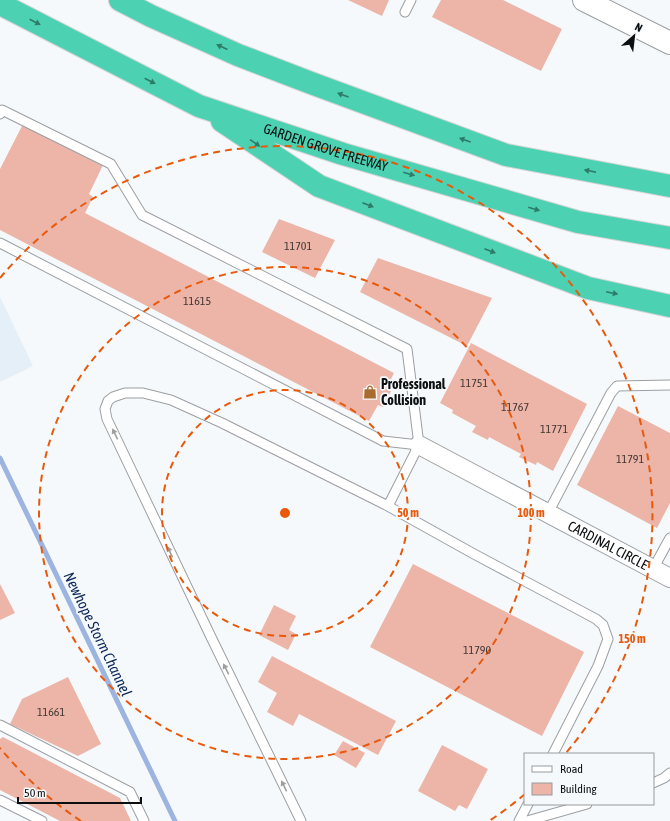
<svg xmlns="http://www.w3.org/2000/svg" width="670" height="821" font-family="'Asap Condensed',sans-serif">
  <rect width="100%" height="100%" fill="#f5f9fc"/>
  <!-- built -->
  <path fill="#e4eff7" d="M 0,297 L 33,366 L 0,382 Z"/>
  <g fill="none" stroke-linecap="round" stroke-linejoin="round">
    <!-- stream -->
    <path stroke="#9cb4df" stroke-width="5" d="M 0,458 L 175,821"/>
  </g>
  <!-- building -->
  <path fill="#ecb5a7" d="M 348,0 L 389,0 L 382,16 Z
    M 441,0 L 503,0 L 562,29 L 541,71 L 432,17 Z
    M 23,124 L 103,165 L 89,194 L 93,197 L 85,213 L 394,373 L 386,389 L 391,391 L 383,407 L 378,405 L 369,421 L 0,230 L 0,169 Z
    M 279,219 L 335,240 L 315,278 L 262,252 Z
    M 378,258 L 492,298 L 467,346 L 360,292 Z
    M 471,343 L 587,404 L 553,471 L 537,462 L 536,465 L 519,457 L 521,454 L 489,437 L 488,440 L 472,432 L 476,426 L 452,413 L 453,410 L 440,403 Z
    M 618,406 L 670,433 L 670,503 L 657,528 L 577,485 Z
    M 413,564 L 584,652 L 542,736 L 370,647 Z
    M 0,584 L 15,613 L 0,620 Z
    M 274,605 L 296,616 L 289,630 L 296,634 L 288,650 L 259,635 Z
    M 272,656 L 396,721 L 378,755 L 299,714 L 293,726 L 267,712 L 277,693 L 258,682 Z
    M 68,677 L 101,744 L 78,756 L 10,724 L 22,699 Z
    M 3,737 L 120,798 L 131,821 L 60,821 L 0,790 L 0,739 Z
    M 343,741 L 365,753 L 356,768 L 334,755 Z
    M 442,745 L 488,769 L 467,809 L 459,805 L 455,811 L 418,791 Z"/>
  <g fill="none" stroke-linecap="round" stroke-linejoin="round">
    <!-- service casing -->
    <g stroke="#9c9fa3" stroke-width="11">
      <path id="service" d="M 405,12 L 411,0
        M 0,114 L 2,110 L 111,164 L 142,215 L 407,349 L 419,445 L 388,506
        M 0,243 L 383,441 L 419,445
        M 548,513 L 611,393 L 617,386 L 670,385
        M 653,569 L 670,538
        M 0,725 L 130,792 L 144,821
        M 653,783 L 664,778 L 670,773
        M 0,800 L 42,821
        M 301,821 L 211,637 L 107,419 L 105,409 L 108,401 L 113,397 L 125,393 L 143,393 L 171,400 L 222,423 L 386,505 L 474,554 L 596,619 L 603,625 L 608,639 L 598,666 L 553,754
        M 519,821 L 528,804
        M 527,821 L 587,804"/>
    </g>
    <!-- minor casing -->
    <g stroke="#9c9fa3" stroke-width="20">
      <g id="minor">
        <path id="s1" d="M 419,445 L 670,578"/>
      </g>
    </g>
    <!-- secondary casing -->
    <g stroke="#9c9fa3" stroke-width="24">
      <path id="secondary" d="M 584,0 L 670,43"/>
    </g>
    <!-- motorway casing -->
    <g stroke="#d3d4d4" stroke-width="24">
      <g id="motorway">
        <path d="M 120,0 L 151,16 L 238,55 L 311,83 L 506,155 L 670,186"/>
        <path id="s2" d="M 0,4 L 199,106 L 343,154 L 578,222 L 670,238"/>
        <path d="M 222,121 L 319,186 L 588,288 L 670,306"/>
      </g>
    </g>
    <!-- service -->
    <use href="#service" stroke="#fff" stroke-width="9"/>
    <!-- minor -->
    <use href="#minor" stroke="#fff" stroke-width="18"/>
    <!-- secondary -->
    <use href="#secondary" stroke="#fff" stroke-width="22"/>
    <!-- motorway -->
    <use href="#motorway" stroke="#4cd2b2" stroke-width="22"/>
  </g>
  <!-- one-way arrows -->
  <defs><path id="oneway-solid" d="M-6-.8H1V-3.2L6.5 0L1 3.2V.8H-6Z"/></defs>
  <g fill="#2f7a69">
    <use href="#oneway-solid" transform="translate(35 22) rotate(27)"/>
    <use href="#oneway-solid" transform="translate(222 47) rotate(-156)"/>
    <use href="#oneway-solid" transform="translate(150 81) rotate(27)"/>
    <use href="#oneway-solid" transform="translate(343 95) rotate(-160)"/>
    <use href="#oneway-solid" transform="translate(465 140) rotate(-160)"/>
    <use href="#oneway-solid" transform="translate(255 143) rotate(34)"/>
    <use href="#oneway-solid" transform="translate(590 171) rotate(-169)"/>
    <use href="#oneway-solid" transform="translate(409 174) rotate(16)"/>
    <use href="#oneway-solid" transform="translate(368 205) rotate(21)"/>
    <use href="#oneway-solid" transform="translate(534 209) rotate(16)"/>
    <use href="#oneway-solid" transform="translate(490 251) rotate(21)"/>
    <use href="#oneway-solid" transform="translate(612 293) rotate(12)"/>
  </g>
  <g fill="#9e9f9f">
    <use href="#oneway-solid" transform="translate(115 434) rotate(-116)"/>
    <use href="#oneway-solid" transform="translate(170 552) rotate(-115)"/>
    <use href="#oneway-solid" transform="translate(226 669) rotate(-117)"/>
    <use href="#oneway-solid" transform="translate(284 786) rotate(-116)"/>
  </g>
  <!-- distance rings -->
  <g fill="none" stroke="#e8590c" stroke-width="2" stroke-dasharray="7 5">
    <circle cx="285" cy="513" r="123"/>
    <circle cx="285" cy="513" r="246"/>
    <path d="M525 794A369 369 0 0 1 489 821M81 821A369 369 0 0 1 0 748M0 278A369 369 0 1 1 566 753"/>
  </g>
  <!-- icons -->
  <defs>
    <g id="shop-bare" transform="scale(1.08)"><path d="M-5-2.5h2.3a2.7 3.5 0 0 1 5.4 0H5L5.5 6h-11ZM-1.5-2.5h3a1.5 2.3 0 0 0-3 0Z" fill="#a86c2e" stroke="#f5f9fc" stroke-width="2.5" paint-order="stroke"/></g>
  </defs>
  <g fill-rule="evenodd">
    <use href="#shop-bare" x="370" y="392"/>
  </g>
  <g text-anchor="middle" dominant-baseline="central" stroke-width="3.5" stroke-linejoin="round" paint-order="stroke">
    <!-- number labels -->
    <g font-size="12" fill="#443835">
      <text x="298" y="246">11701</text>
      <text x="197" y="301">11615</text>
      <text x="474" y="383">11751</text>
      <text x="515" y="407">11767</text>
      <text x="554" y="429">11771</text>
      <text x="630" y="459">11791</text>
      <text x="477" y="650">11790</text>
      <text x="51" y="712">11661</text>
    </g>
    <!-- street labels -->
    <g font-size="14" fill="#0c0e0f" stroke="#f5f9fc">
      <text stroke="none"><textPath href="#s2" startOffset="357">GARDEN GROVE FREEWAY</textPath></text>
      <text stroke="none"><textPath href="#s1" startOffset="214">CARDINAL CIRCLE</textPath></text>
    </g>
    <!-- poi labels -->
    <g font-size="14" font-weight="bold" fill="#0c0e0f" stroke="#f5f9fc" text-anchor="start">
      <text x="381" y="384">Professional<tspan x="381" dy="16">Collision</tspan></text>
    </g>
    <!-- water labels -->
    <g font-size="15" font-style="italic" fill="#0d285b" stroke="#f5f9fc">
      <text transform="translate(98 634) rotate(64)">Newhope Storm Channel</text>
    </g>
  </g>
  <circle cx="285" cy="513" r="6" fill="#e8590c" stroke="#f5f9fc" stroke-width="2"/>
  <g font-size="12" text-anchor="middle" font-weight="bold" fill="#e8590c" stroke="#f5f9fc" stroke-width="3.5" stroke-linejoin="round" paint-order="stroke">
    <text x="408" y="517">50 m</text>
    <text x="531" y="517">100 m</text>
    <text x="632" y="643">150 m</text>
  </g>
  <!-- legend -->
  <rect x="524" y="753" width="130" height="52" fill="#f5f9fc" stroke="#989b9d"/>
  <rect x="532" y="766" width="20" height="6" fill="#ffffff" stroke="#989b9d"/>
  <text x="560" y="773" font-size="12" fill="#0c0e0f">Road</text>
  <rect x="532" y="783" width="20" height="12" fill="#ecb5a7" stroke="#989b9d"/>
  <text x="560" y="793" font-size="12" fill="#0c0e0f">Building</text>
  <!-- north arrow -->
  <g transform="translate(634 36) rotate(28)" stroke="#f5f9fc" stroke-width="3" paint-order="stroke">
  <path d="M0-3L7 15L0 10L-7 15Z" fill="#0c0e0f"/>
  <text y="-6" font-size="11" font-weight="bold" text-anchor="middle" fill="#0c0e0f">N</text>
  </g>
  <!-- scale -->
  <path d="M18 797v6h123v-6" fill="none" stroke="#0c0e0f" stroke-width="2"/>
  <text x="24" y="797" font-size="12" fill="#0c0e0f" stroke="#f5f9fc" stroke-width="3" paint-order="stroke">50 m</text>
</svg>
